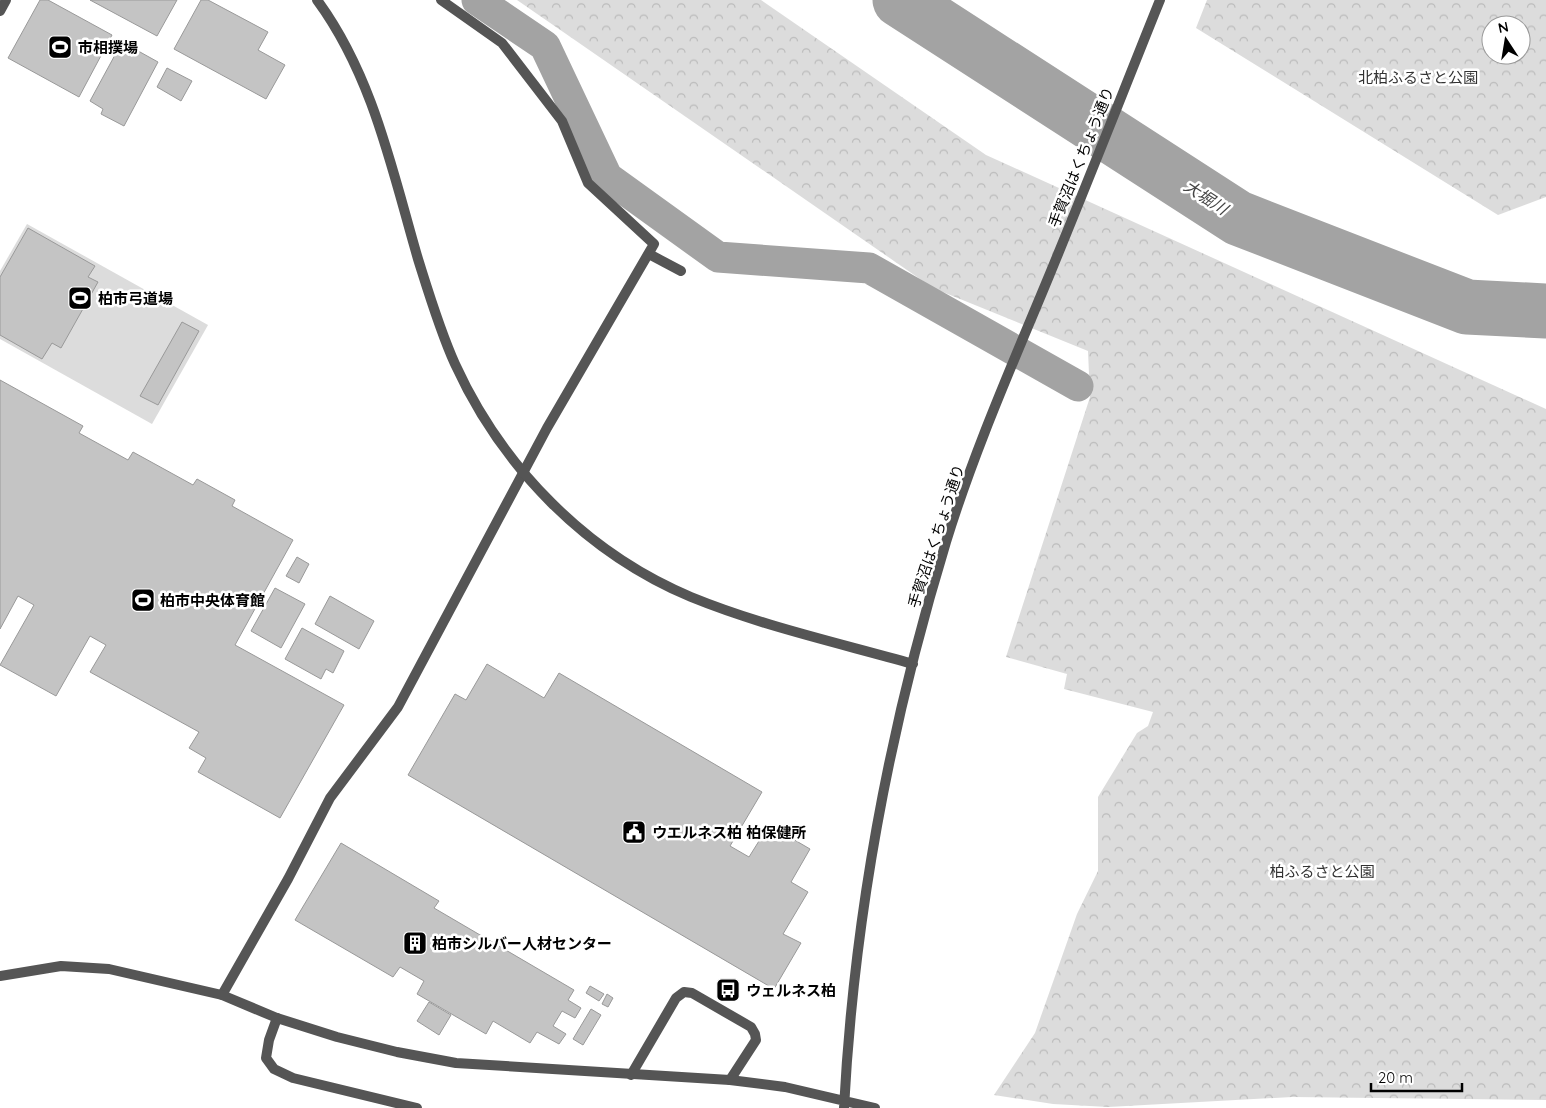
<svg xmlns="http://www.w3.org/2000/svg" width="1546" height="1108" font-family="Quicksand,'Noto Sans JP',sans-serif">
  <defs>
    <pattern id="forest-crowns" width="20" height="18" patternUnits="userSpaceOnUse" patternTransform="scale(1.25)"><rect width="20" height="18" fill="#dcdcdc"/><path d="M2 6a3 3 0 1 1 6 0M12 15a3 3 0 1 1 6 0" fill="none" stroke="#bbb"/></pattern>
  </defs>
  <rect width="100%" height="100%" fill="#fff"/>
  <!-- forest -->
  <path fill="url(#forest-crowns)" fill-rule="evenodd" d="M 517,0 L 761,0 L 986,155 L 1546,409 L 1546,1100 L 1292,1097 L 1108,1107 L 1053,1104 L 994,1095 L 1035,1033 L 1077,914 L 1098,871 L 1098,797 L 1137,733 L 1148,726 L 1153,712 L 1064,689 L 1067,674 L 1006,657 L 1090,397 L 1088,351 L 933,288 Z
    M 1207,0 L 1546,0 L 1546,197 L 1498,215 L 1196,28 ZM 1491,25 L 1521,25 L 1521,55 L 1491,55 Z"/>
  <!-- pitch -->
  <path fill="#dcdcdc" d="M 27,224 L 208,325 L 152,424 L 0,339 L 0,271 Z"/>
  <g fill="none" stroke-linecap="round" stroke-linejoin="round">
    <!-- canal -->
    <path stroke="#a3a3a3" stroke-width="31" d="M 477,0 L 545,46 L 607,177 L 718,257 L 869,268 L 1078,386"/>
    <!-- river -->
    <path stroke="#a3a3a3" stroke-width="55" d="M 900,0 L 1238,218 L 1467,307 L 1546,311"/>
  </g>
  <!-- building -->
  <path fill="#c4c4c4" stroke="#999" d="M 40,0 L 48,0 L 112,35 L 79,97 L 8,58 Z
    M 90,0 L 177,0 L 157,36 Z
    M 201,0 L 208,0 L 268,32 L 258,50 L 285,65 L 266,99 L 174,49 Z
    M 122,42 L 158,62 L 124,126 L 101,114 L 103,109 L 90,101 Z
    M 167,68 L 192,81 L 181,101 L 157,87 Z
    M 28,228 L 95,266 L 88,277 L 98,282 L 61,348 L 52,343 L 42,359 L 0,335 L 0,277 Z
    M 182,322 L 199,331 L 158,405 L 140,396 Z
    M 0,380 L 83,426 L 79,433 L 128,460 L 133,452 L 193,485 L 197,479 L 235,500 L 232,506 L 293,540 L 235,645 L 344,705 L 280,818 L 198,772 L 206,758 L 189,748 L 199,732 L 90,672 L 106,645 L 90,636 L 56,696 L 0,665 L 34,605 L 18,596 L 0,629 Z
    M 297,557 L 309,564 L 299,583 L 286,576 Z
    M 275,588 L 305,604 L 281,648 L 251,631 Z
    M 330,596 L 374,621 L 359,649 L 315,624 Z
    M 302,628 L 344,651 L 333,673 L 326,669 L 321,679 L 285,659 Z
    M 487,664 L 544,698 L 559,673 L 762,792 L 730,846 L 749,857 L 769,825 L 810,849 L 791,882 L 808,892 L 783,934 L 801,943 L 774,989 L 408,775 L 455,694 L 466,700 Z
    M 341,843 L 439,901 L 434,908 L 574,990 L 568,1000 L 581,1008 L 575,1018 L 562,1011 L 553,1026 L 566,1034 L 559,1044 L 537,1032 L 530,1043 L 493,1021 L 486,1034 L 417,994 L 424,981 L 400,967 L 393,977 L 295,920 Z
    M 590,986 L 604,994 L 599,1001 L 586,993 Z
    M 607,994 L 613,998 L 608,1007 L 602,1004 Z
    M 429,1002 L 451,1015 L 439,1035 L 417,1021 Z
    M 591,1009 L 601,1015 L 583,1045 L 573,1039 Z"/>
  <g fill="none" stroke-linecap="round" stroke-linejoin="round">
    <!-- service -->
    <path stroke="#555" stroke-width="10" d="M 649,254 L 681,271
      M 631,1075 L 676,998 L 684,992 L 692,993 L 751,1027 L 755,1034 L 756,1040 L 730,1080"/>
    <!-- minor -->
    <path stroke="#555" stroke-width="10" d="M 0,11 L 6,0
      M 222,995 L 288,879 L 330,798 L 398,707 L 547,428 L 654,244 L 588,183 L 562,121 L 502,43 L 441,0
      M 277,1018 L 269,1040 L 266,1058 L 274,1069 L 293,1078 L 417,1108"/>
    <!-- tertiary -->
    <path stroke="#555" stroke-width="10" d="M 317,0 C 373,76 392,170 418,259 C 429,294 440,331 455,364 C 502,467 586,553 691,597 C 762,626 839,643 913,664
      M 0,976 L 61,966 L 109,969 L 222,995 L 277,1018 L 337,1037 L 397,1052 L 456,1063 L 730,1080 L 785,1087 L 875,1108
      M 844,1108 C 854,916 890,726 946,542 C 974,451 1013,363 1049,276 C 1087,184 1123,92 1160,0"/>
  </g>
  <!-- icons -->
  <defs>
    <g id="stadium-square" transform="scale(1.25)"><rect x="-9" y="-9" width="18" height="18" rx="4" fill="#000" stroke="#fff"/><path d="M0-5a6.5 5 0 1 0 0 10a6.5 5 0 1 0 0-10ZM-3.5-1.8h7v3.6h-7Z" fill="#fff"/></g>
    <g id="civic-square" transform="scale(1.25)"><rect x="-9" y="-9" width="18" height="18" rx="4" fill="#000" stroke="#fff"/><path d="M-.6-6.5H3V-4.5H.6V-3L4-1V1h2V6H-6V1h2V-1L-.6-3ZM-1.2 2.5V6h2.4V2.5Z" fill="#fff"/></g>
    <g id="building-square" transform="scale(1.25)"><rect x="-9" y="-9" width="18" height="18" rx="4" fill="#000" stroke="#fff"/><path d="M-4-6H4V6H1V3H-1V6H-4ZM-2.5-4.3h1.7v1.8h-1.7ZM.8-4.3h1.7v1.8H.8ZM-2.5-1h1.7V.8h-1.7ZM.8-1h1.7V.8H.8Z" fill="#fff"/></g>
    <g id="bus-square" transform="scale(1.25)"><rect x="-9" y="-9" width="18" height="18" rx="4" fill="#000" stroke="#fff"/><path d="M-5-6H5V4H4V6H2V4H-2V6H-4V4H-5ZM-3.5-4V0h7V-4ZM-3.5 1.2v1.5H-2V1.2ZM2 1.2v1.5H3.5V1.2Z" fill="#fff"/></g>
  </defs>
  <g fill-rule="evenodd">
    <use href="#stadium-square" x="60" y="47"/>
    <use href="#stadium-square" x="80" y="298"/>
    <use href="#stadium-square" x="143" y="600"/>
    <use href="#civic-square" x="634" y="832"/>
    <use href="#building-square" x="415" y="943"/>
    <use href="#bus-square" x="728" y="990"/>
  </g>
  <g text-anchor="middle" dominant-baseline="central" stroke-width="5" stroke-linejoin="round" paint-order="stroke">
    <!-- poi labels -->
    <g font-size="15" font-weight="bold" fill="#000" stroke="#fff" text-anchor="start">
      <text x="78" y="47">市相撲場</text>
      <text x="98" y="298">柏市弓道場</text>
      <text x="160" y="600">柏市中央体育館</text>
      <text x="652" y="832">ウエルネス柏 柏保健所</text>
      <text x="432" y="943">柏市シルバー人材センター</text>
      <text x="746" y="990">ウェルネス柏</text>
    </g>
    <!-- park labels -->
    <g font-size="15" fill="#333" stroke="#fff">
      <text x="1418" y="77">北柏ふるさと公園</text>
      <text x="1322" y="871">柏ふるさと公園</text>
    </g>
    <!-- street labels -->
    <g font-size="15" fill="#000" stroke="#fff">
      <text transform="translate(1081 157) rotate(-68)">手賀沼はくちょう通り</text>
      <text transform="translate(936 536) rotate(-72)">手賀沼はくちょう通り</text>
    </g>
    <!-- water labels -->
    <g font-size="16" font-style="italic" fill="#444" stroke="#fff">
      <text transform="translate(1206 197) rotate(33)">大堀川</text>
    </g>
  </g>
  <!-- north arrow -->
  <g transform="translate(1506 40) rotate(348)"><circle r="24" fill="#ffffff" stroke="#999999"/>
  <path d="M0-4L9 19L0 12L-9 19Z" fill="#000000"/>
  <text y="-8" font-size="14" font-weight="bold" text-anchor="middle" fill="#000000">N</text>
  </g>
  <!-- scale -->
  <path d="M1371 1083v8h91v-8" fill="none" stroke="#000000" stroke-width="2.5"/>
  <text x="1378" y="1083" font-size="15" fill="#000000" stroke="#ffffff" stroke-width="4" paint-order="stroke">20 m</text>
</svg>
